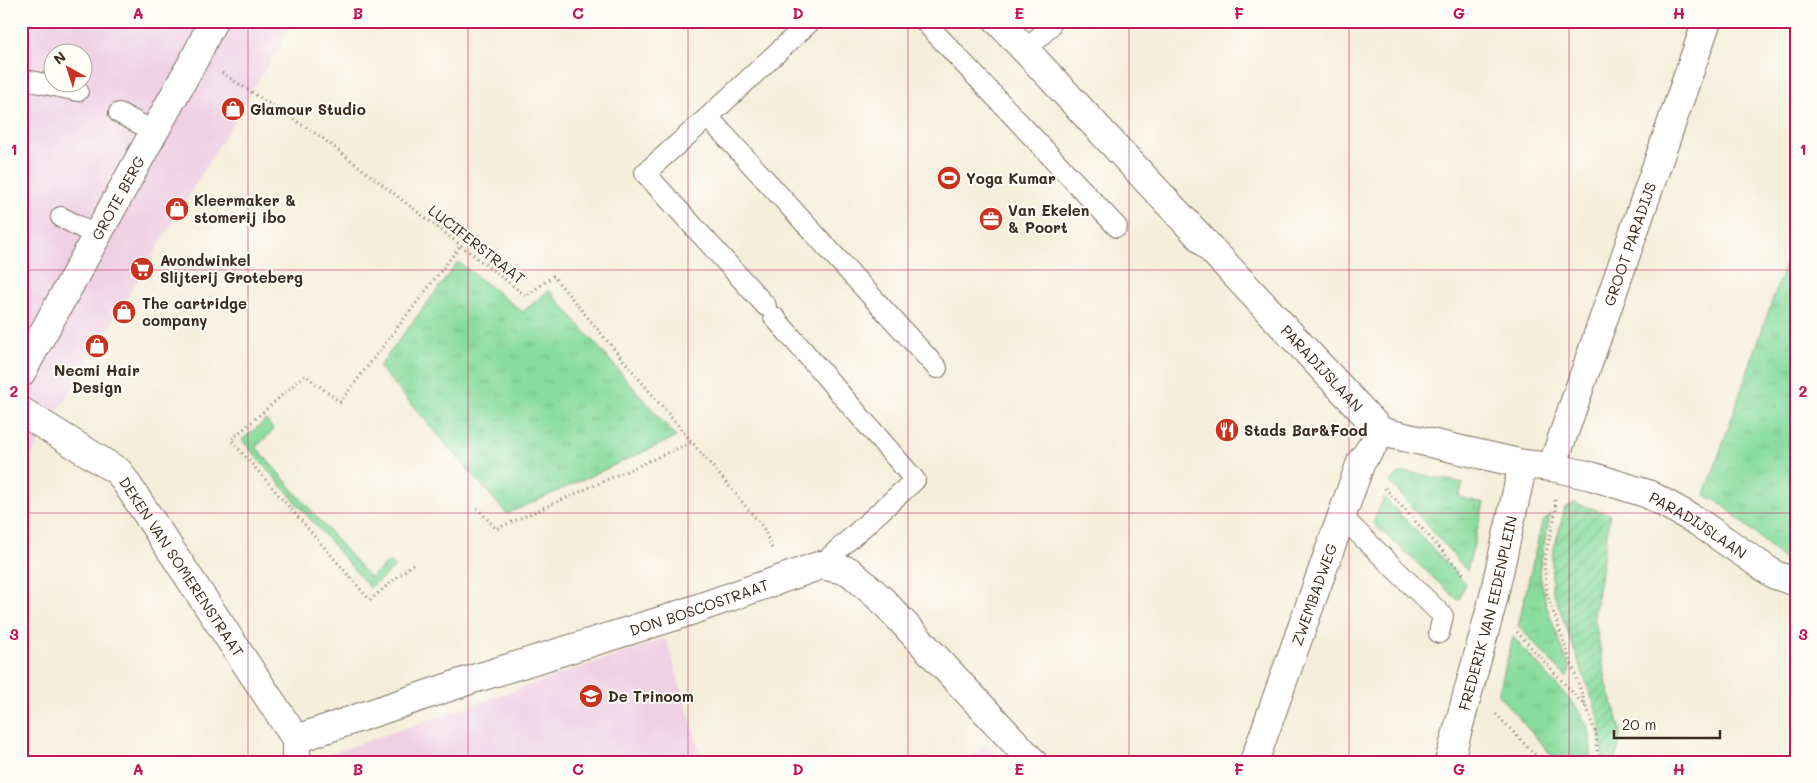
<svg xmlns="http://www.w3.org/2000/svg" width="1817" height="783" font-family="Mali,sans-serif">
  <defs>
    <pattern id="grass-tufts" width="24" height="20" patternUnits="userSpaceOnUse" patternTransform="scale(1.25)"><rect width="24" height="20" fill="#88dc9e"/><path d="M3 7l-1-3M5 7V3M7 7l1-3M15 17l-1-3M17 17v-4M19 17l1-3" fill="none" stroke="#76bd88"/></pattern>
    <pattern id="garden-furrows" width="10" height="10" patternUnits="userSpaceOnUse" patternTransform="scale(1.25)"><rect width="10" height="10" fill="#88dc9e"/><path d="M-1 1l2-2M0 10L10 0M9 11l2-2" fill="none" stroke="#76bd88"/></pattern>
  </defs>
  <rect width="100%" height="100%" fill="#fdfcf7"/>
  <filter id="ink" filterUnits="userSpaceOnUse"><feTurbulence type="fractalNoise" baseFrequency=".02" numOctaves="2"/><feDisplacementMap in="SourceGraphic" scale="10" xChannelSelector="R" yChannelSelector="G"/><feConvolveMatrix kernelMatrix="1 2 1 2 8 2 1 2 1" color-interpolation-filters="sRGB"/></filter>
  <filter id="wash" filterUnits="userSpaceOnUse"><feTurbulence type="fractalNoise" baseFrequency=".0096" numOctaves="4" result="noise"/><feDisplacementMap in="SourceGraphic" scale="20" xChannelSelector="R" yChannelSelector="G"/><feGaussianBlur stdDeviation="1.12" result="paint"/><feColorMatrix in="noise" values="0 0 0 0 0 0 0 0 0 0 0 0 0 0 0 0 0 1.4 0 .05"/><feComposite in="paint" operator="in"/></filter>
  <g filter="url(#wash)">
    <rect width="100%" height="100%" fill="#f5eeda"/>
    <!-- built -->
    <path fill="#f0d0e4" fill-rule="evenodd" d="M 21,21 L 292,21 L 283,40 L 21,472 ZM 52,52 L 82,52 L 82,82 L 52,82 Z
      M 666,638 L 703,762 L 333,762 L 330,754 Z
      M 986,745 L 1004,762 L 966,762 Z"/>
    <!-- grass -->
    <path fill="url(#grass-tufts)" stroke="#62835e" d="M 1796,232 L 1796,536 L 1787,562 L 1723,505 L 1705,495 Z
      M 458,262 L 523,312 L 549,290 L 676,437 L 507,514 L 379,367 Z
      M 266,420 L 274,430 L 256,447 L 370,578 L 390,561 L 395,567 L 370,588 L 242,440 Z
      M 1409,472 L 1463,483 L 1459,497 L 1484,503 L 1467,571 L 1390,482 L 1398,474 Z
      M 1384,497 L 1465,583 L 1459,601 L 1373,523 Z
      M 1550,514 L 1539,571 L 1546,605 L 1570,669 L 1567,678 L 1518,626 L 1542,523 Z
      M 1513,637 L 1578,709 L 1589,729 L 1592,762 L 1558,762 L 1498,695 Z"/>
    <!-- garden -->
    <path fill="url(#garden-furrows)" stroke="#62835e" d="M 1574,503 L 1610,514 L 1594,616 L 1607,685 L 1621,730 L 1616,762 L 1603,762 L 1599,718 L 1552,588 L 1552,557 L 1565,507 Z"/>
  </g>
  <g filter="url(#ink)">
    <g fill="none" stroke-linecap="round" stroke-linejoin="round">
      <!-- lane casing -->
      <g stroke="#7c6f60" stroke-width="22">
        <path id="lane" d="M 924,21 L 1117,227
          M 1026,51 L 1050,26 L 1051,21
          M 21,79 L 78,91
          M 119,113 L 155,132
          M 708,117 L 811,21
          M 61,217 L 97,236
          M 766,306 L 645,173 L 708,117 L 937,368
          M 774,317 L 915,480 L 821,565
          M 1340,515 L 1443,616 L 1439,633"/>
      </g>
      <!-- street casing -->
      <g stroke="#7c6f60" stroke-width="30">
        <g id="street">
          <path id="s1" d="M 998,21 L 1382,432 L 1523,464 L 1552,467 L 1591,476 L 1648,494 L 1695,520 L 1775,575 L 1796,582"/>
          <path id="s2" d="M 21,411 L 119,472 L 296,739 L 296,762"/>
          <path id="s3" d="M 1552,467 L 1707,21"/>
          <path id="s4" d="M 296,739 L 467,681 L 673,617 L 821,565 L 849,571 L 882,600 L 1033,762"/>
          <path id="s5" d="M 1254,762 L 1361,462 L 1382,432"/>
          <path id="s6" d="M 1449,762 L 1492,604 L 1523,464"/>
        </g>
      </g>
      <!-- secondary casing -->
      <g stroke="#7c6f60" stroke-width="30">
        <g id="secondary">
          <path id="s7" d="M 21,373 L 196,56 L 213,21"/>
        </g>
      </g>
      <!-- path -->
      <path stroke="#7c6f60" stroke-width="3" stroke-dasharray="1 4" stroke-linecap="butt" d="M 222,73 L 321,137 L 526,296 L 553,276 L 763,527 L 772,549
        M 1385,488 L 1465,576
        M 1555,500 L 1556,511 L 1544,562 L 1547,594 L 1596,734 L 1598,762
        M 477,508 L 496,529 L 692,442
        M 413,564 L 370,600 L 231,440 L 305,375 L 340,402 L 461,245
        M 1517,632 L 1588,709
        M 1496,714 L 1542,762"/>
      <!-- lane -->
      <use href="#lane" stroke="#fff" stroke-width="20"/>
      <!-- street -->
      <use href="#street" stroke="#fff" stroke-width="28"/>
      <!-- secondary -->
      <use href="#secondary" stroke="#fff" stroke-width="28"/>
    </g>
  </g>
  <!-- grid -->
  <path fill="none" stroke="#c2185b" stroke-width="1" stroke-opacity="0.55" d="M 248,21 L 248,762M 468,21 L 468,762M 688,21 L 688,762M 908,21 L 908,762M 1129,21 L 1129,762M 1349,21 L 1349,762M 1569,21 L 1569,762M 21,270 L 1796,270M 21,513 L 1796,513"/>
  <!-- icons -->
  <defs>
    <g id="shop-disc" transform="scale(1.25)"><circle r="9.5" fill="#c8321e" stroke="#fdfcf7"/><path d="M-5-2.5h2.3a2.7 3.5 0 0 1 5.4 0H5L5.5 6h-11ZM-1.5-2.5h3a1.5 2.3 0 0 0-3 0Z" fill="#fff"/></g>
    <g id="stadium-disc" transform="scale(1.25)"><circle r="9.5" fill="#c8321e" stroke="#fdfcf7"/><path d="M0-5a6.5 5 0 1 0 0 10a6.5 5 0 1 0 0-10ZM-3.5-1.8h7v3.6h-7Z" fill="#fff"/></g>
    <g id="office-disc" transform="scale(1.25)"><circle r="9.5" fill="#c8321e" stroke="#fdfcf7"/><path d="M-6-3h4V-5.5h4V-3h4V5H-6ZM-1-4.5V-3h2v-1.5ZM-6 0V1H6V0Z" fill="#fff"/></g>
    <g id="supermarket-disc" transform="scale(1.25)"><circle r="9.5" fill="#c8321e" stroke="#fdfcf7"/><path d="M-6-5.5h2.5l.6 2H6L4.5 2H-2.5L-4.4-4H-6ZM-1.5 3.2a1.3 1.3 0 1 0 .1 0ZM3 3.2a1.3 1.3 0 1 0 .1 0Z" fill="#fff"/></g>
    <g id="restaurant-disc" transform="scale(1.25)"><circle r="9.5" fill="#c8321e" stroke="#fdfcf7"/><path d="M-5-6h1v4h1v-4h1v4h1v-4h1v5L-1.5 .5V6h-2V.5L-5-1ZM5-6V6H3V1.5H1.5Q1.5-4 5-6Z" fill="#fff"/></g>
    <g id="school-disc" transform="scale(1.25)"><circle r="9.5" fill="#c8321e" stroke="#fdfcf7"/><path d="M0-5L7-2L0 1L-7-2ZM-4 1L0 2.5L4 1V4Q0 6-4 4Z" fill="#fff"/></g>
  </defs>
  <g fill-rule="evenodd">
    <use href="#shop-disc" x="233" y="109"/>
    <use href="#stadium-disc" x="949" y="178"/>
    <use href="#shop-disc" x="177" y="209"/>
    <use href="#office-disc" x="991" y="219"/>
    <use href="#supermarket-disc" x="142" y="269"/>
    <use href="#shop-disc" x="124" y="312"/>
    <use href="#shop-disc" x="97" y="346"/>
    <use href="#restaurant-disc" x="1227" y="430"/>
    <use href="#school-disc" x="591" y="696"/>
  </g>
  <g text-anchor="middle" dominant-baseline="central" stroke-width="4" stroke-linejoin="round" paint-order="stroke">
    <!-- poi labels -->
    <g font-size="15" font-weight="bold" fill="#3b2a1e" stroke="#fdfcf7" text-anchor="start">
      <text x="250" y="109">Glamour Studio</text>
      <text x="966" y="178">Yoga Kumar</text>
      <text x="194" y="200">Kleermaker &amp;<tspan x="194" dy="17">stomerij ibo</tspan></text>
      <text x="1008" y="210">Van Ekelen<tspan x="1008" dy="17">&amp; Poort</tspan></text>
      <text x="160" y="260">Avondwinkel<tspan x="160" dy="17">Slijterij Groteberg</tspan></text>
      <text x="142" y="303">The cartridge<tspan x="142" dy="17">company</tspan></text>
      <text x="97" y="370" text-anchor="middle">Necmi Hair<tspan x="97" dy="17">Design</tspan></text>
      <text x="1244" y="430">Stads Bar&amp;Food</text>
      <text x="608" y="696">De Trinoom</text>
    </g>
    <!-- street labels -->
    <g font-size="15" fill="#3b2a1e" stroke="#fdfcf7">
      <text stroke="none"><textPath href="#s7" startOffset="200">GROTE BERG</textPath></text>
      <text transform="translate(477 244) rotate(38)">LUCIFERSTRAAT</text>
      <text stroke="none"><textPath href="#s3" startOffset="236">GROOT PARADIJS</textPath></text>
      <text stroke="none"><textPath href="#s1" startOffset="475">PARADIJSLAAN</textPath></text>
      <text stroke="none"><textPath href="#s1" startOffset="895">PARADIJSLAAN</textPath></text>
      <text stroke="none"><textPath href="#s2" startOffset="229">DEKEN VAN SOMERENSTRAAT</textPath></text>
      <text stroke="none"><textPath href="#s5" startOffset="178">ZWEMBADWEG</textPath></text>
      <text stroke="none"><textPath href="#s4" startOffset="424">DON BOSCOSTRAAT</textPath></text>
      <text stroke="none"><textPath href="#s6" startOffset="154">FREDERIK VAN EEDENPLEIN</textPath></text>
    </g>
  </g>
  <!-- margin -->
  <rect width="1817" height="783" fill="none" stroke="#fdfcf7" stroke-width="55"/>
  <!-- north arrow -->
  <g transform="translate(68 68) rotate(321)"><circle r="24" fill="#fdfcf7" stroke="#afa8a0"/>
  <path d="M0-4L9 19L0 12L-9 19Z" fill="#c8321e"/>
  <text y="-8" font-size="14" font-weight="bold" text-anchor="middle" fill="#3b2a1e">N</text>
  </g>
  <!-- scale -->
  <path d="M1614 730v8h106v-8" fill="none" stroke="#3b2a1e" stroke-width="2.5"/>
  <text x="1622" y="730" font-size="15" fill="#3b2a1e" stroke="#fdfcf7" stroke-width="4" paint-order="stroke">20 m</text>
  <rect x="28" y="28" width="1762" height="728" fill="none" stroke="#c2185b" stroke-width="2"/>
  <g font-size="16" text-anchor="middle" font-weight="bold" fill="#c2185b">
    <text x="138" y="19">A</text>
    <text x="358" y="19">B</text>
    <text x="578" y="19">C</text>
    <text x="798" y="19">D</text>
    <text x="1019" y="19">E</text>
    <text x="1239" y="19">F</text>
    <text x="1459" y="19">G</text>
    <text x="1679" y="19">H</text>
    <text x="14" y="155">1</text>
    <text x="1803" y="155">1</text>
    <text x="14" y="397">2</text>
    <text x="1803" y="397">2</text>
    <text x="14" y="640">3</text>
    <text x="1803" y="640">3</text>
    <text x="138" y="775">A</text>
    <text x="358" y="775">B</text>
    <text x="578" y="775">C</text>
    <text x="798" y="775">D</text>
    <text x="1019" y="775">E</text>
    <text x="1239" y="775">F</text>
    <text x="1459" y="775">G</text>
    <text x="1679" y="775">H</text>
  </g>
</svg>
